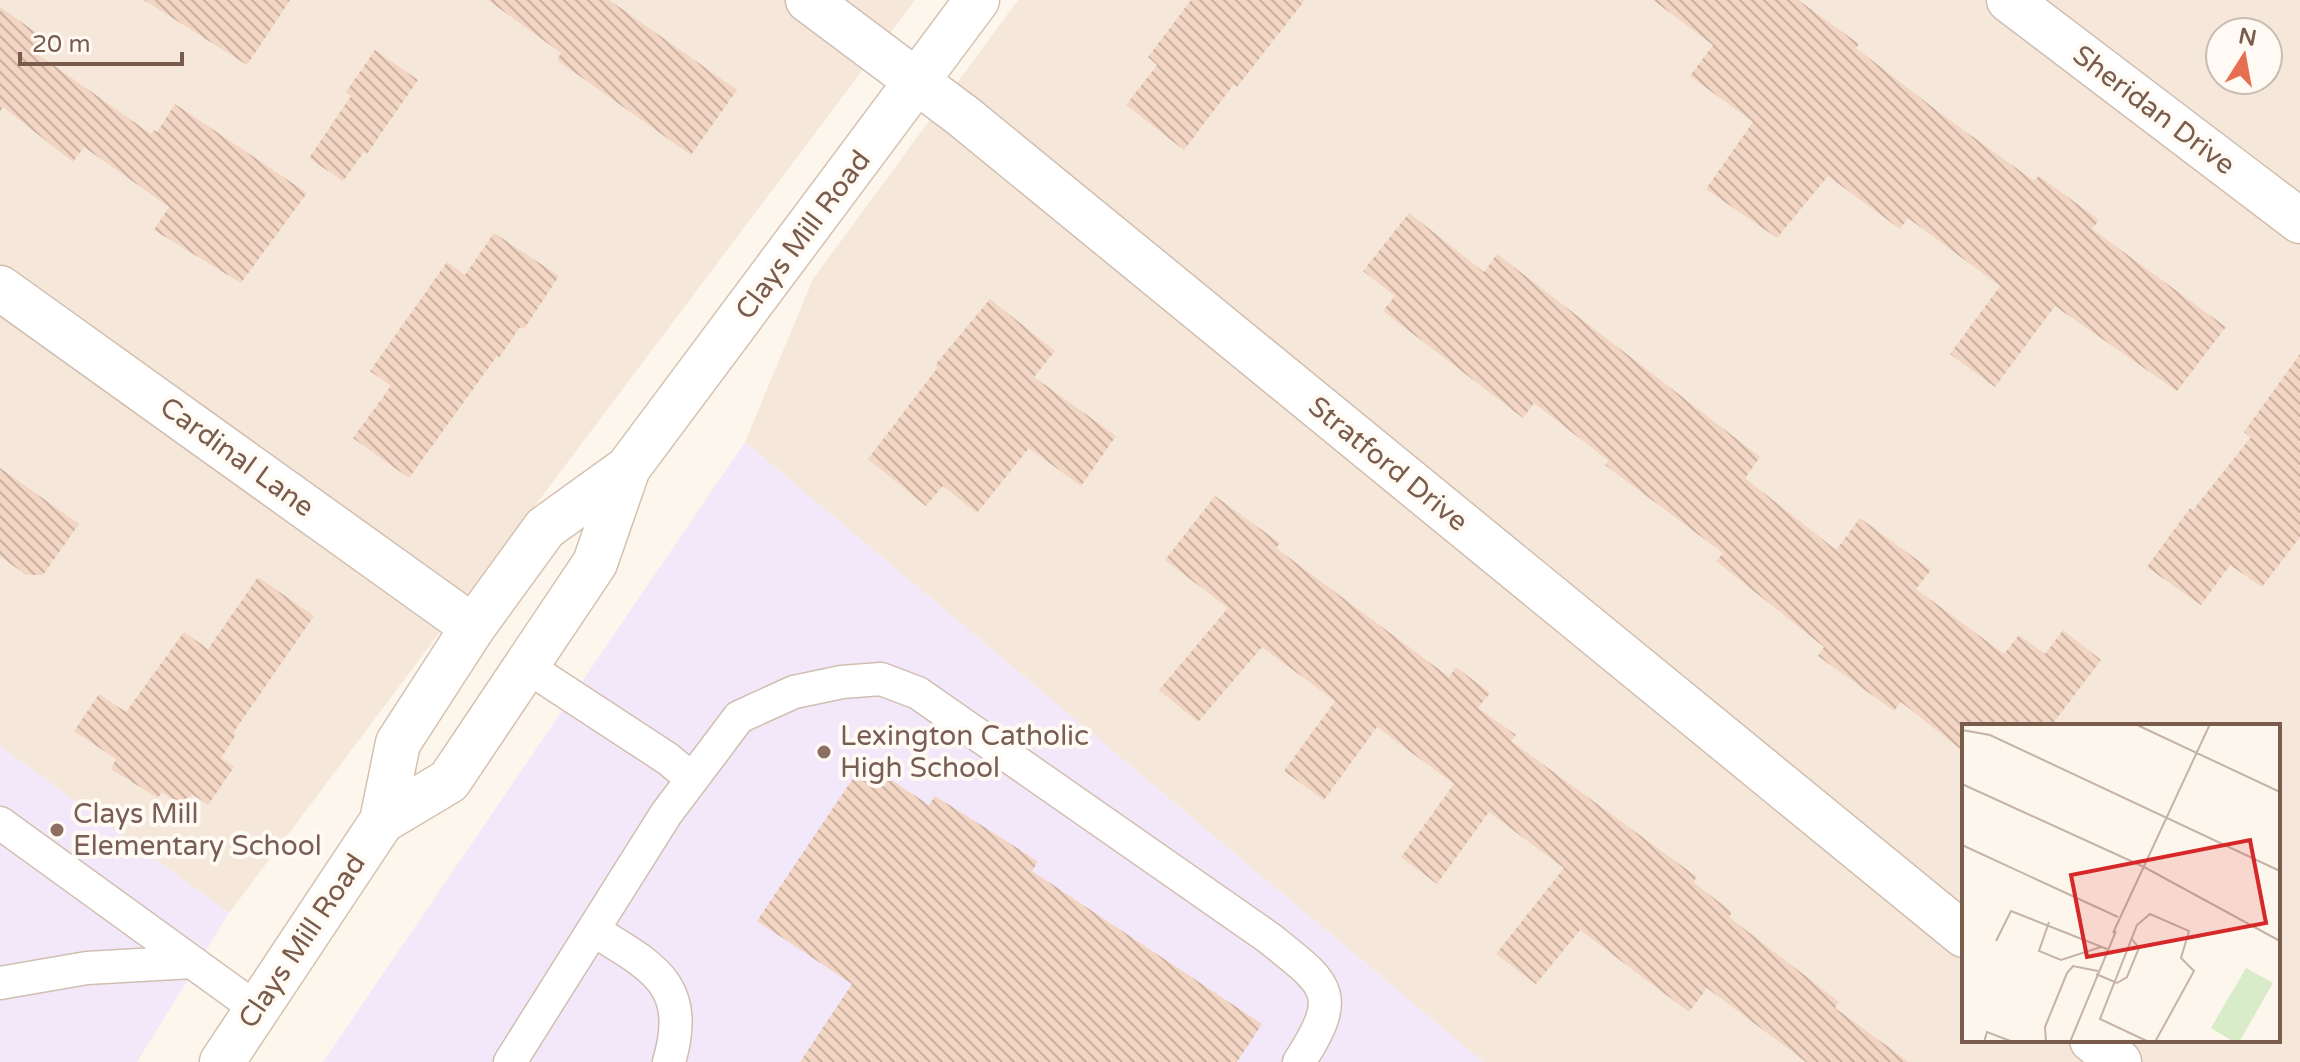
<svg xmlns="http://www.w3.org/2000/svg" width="2300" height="1062" font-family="'Varela Round',sans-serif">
  <defs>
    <pattern id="building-back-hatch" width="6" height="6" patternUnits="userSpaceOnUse" patternTransform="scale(2)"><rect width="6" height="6" fill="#f3d5c3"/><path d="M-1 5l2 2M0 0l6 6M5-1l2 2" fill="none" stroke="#cab0a1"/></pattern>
  </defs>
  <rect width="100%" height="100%" fill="#fdf6ec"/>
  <!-- residential -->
  <path fill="#f5e8da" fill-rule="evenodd" d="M 0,0 L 915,0 L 229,913 L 0,746 Z
    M 1018,0 L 2300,0 L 2300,1062 L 1483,1062 L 745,442 L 813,279 ZM 2220,32 L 2268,32 L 2268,80 L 2220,80 ZM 1964,726 L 2278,726 L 2278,1040 L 1964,1040 Z"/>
  <!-- education -->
  <path fill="#f3e8fa" d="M 745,442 L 1483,1062 L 323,1062 Z
    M 0,746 L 229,913 L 137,1062 L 0,1062 Z"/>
  <!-- building -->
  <path fill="url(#building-back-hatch)" d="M 144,0 L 290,0 L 247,65 Z
    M 488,0 L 609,0 L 737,90 L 691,155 L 557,60 L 561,53 Z
    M 1191,0 L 1305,0 L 1237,87 L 1234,84 L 1184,150 L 1126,105 L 1157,65 L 1148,57 Z
    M 1653,0 L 1798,0 L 1859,44 L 1856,48 L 1940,113 L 2034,181 L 2039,176 L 2099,220 L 2092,229 L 2226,327 L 2177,391 L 2055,306 L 1995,387 L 1950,354 L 2000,286 L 1908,218 L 1900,229 L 1828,176 L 1777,238 L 1706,189 L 1753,122 L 1690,76 L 1713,45 Z
    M 0,7 L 48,41 L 39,55 L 151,134 L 154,130 L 157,132 L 175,104 L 307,193 L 241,283 L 154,230 L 169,207 L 84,147 L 73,162 L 3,107 L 0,112 Z
    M 375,50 L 418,80 L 367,154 L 364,152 L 343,181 L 309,158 L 351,96 L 346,92 Z
    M 1409,213 L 1484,272 L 1497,254 L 1760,457 L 1745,478 L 1836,550 L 1860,518 L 1931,570 L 1916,589 L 2004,654 L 2019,635 L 2045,654 L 2063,630 L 2101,660 L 2051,726 L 1964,726 L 1964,752 L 1901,702 L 1894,711 L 1818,656 L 1824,647 L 1716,561 L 1723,553 L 1605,465 L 1609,461 L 1534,403 L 1523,418 L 1383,311 L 1395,296 L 1363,271 Z
    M 494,233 L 559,276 L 524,329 L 520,327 L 499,358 L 497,356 L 409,478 L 353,438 L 391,386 L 370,371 L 447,262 L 465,275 Z
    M 990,299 L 1055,351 L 1034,377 L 1116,436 L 1081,486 L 1029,448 L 977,513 L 943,486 L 926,506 L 868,459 L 938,367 L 935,365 Z
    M 2300,354 L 2300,537 L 2262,587 L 2230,565 L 2201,605 L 2147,567 L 2190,508 L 2193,510 L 2251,437 L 2244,432 Z
    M 0,468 L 79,524 L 43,575 L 26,575 L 0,556 Z
    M 1215,496 L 1280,543 L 1276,548 L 1449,677 L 1456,667 L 1490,693 L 1478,708 L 1516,735 L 1511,741 L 1697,877 L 1693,882 L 1732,912 L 1729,917 L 1839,1002 L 1835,1008 L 1909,1062 L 1806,1062 L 1707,988 L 1689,1012 L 1580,930 L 1536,984 L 1496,954 L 1564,868 L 1489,812 L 1437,884 L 1401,857 L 1454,784 L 1377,727 L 1324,800 L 1284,771 L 1335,701 L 1262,647 L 1198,722 L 1159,690 L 1228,608 L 1165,560 Z
    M 258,577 L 314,616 L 233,733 L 236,735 L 221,758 L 234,767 L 208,805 L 192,794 L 183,807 L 162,792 L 158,798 L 111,769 L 116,759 L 74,731 L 99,694 L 126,712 L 184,632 L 208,649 Z
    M 864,762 L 929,805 L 935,796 L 1008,842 L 1038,862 L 1032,871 L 1262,1024 L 1237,1062 L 800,1062 L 852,984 L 757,921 Z"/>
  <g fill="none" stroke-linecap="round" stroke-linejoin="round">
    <!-- lane casing -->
    <g stroke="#d1beb0" stroke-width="35">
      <path id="lane" d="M 526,666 L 668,759 L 691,778
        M 0,823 L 257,1009
        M 593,930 C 652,967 692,983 669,1062
        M 0,983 L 87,968 L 192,962
        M 510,1062 L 666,814 L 739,717 L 794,692 L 842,682 L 881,679 L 918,693 L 1269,938 C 1328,985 1344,993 1299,1062"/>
    </g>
    <!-- street casing -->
    <g stroke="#d1beb0" stroke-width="47">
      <path id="street" d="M 808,0 L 963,116 L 1964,935
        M 2009,0 L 2300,221
        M 0,288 L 473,627
        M 2092,1040 L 2119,1062"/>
    </g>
    <!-- secondary casing -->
    <g stroke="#d6c0b0" stroke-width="47">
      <path id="secondary" d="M 382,821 L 449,781 L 595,563 L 628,468
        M 222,1062 L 382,821 L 398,743 L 473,627 L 545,528 L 628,468 L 977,0"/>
    </g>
    <!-- lane -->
    <use href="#lane" stroke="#fff" stroke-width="32"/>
    <!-- street -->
    <use href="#street" stroke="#fff" stroke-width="44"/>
    <!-- secondary -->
    <use href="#secondary" stroke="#fff" stroke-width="44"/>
  </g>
  <!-- markers -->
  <g fill="#8d6e63" stroke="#fffaf3" stroke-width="3">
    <circle cx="824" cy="752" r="8"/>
    <circle cx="57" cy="830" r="8"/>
  </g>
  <g text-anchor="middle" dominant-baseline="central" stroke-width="8" stroke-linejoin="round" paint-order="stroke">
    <!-- street labels -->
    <g font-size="28" fill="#7a5c4d" stroke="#fffaf3">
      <text transform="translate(2154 110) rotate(37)">Sheridan Drive</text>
      <text transform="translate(803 235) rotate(-53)">Clays Mill Road</text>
      <text transform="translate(237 457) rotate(36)">Cardinal Lane</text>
      <text transform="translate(1388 464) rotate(39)">Stratford Drive</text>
      <text transform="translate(302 941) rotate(-56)">Clays Mill Road</text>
    </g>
    <!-- education labels -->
    <g font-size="28" fill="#785e54" stroke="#fffaf3" text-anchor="start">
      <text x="840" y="736">Lexington Catholic<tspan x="840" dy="32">High School</tspan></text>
      <text x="73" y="814">Clays Mill<tspan x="73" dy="32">Elementary School</tspan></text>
    </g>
  </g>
  <!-- overview -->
  <g transform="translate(1962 724)">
    <rect width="318" height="318" fill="#fdf6ec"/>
    <path d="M 284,244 L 311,259 L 277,318 L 272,318 L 249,304 Z" fill="#d8ecc9"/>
    <path fill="none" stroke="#c5b3a7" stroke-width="2" d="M 173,0 L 318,68M 0,6 L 28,11 L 318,147M 0,60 L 182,143 L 318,217M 0,121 L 156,193M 87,198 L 77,227 L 99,236 L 139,223M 151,209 L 248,0M 34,217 L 49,187 L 145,225M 134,250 L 155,259 L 165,253 L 177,224 L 169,214M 22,318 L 25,308 L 51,318M 84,318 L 83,303 L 105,249 L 111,242 L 136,247M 108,318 L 154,207M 187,318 L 138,295 L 175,201 L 188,190 L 227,207 L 219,234 L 232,247 L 193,318"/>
    <path fill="#d62828" fill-opacity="0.15" stroke="#d62828" stroke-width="4" d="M 288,116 L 304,199 L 125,233 L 109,151 Z"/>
    <rect width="318" height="318" fill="none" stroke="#7a5c4d" stroke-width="4"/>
  </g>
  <!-- north arrow -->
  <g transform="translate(2244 56) rotate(11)"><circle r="38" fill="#fffaf3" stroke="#cabbb1" stroke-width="2"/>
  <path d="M0-6L14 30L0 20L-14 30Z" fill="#e76f51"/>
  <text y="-12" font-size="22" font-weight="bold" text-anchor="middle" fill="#7a5c4d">N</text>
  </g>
  <!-- scale -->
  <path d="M20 52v12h162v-12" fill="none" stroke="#7a5c4d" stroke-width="4"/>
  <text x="32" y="52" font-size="24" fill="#7a5c4d" stroke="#fffaf3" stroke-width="6" paint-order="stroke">20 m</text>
</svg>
